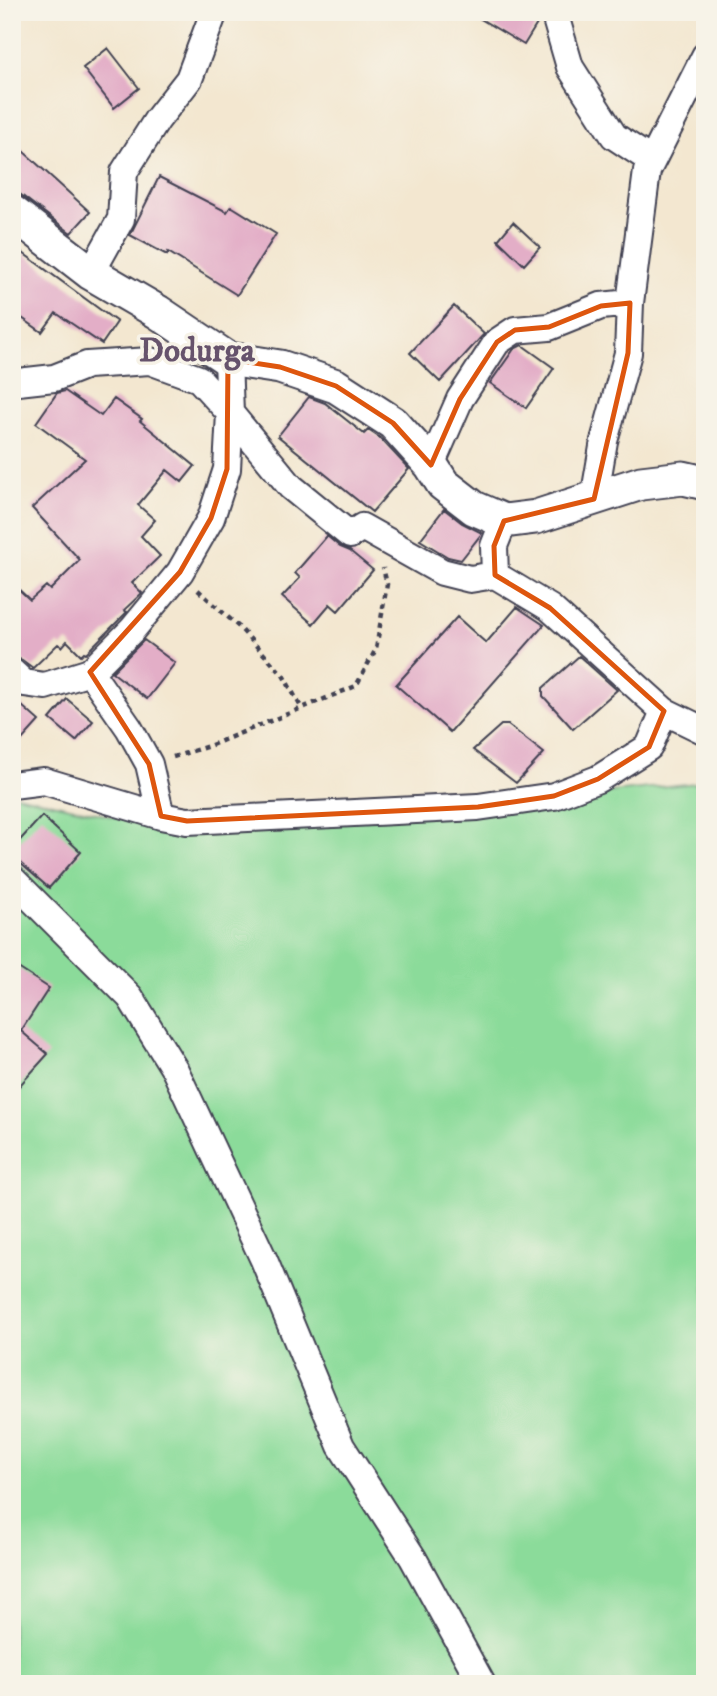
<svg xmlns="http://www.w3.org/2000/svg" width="717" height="1696" font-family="'IM FELL DW Pica',serif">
  <rect width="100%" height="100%" fill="#f7f3e8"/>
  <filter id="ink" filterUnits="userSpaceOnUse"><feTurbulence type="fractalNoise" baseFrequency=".0143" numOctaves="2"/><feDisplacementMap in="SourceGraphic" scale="14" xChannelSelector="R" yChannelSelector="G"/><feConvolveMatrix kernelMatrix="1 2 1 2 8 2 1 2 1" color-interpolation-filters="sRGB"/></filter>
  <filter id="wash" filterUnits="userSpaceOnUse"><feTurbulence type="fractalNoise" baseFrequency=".00686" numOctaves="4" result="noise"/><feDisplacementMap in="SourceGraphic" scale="28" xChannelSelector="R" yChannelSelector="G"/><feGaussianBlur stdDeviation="1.57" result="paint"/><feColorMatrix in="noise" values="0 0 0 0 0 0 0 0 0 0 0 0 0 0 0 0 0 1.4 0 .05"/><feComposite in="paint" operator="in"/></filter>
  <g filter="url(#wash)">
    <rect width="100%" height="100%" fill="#f3e7d0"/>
    <!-- green -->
    <path fill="#8bdb9a" stroke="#567e6a" stroke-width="2" d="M 705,782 L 705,1684 L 12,1684 L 12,794 L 119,818 L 217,834 Z"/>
    <g id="blocks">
      <!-- building -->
      <path fill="#e3aec7" d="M 469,12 L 539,12 L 540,19 L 524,45 Z
        M 108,48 L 139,88 L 114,108 L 83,68 Z
        M 12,141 L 90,212 L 71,233 L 12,188 Z
        M 159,177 L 227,212 L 231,206 L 276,234 L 237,295 L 168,252 L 167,255 L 130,235 Z
        M 513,222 L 540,247 L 524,265 L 498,240 Z
        M 12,245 L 117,322 L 102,344 L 56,313 L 42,332 L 12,311 Z
        M 454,306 L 484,334 L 440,382 L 410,353 Z
        M 522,345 L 554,368 L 526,408 L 490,383 L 514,349 Z
        M 65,391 L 101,416 L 114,399 L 142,419 L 140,421 L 195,466 L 182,482 L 167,470 L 138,505 L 155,520 L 141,536 L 160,556 L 132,583 L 142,593 L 124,610 L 127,612 L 86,653 L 84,652 L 81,655 L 67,641 L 62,647 L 58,644 L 33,668 L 22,660 L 12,657 L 12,583 L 30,600 L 46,586 L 50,590 L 80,560 L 32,508 L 85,459 L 36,423 L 57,393 Z
        M 309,397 L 325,403 L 364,434 L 368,430 L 380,438 L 409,469 L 372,512 L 278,436 Z
        M 444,509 L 462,523 L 482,533 L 461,560 L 448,557 L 420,540 Z
        M 327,536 L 340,547 L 350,551 L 373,570 L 338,611 L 330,604 L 313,624 L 282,597 L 300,578 L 295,573 Z
        M 517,607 L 544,625 L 450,732 L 396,685 L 457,617 L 486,643 Z
        M 144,640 L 175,663 L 147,699 L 112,672 Z
        M 579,656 L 617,690 L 573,729 L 543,696 L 543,688 Z
        M 12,697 L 39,721 L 12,751 Z
        M 67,699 L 93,721 L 76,741 L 50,719 Z
        M 501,725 L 508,725 L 544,753 L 516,783 L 473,750 Z
        M 42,816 L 81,852 L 49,888 L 12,856 L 12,849 Z
        M 12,964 L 49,988 L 21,1031 L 48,1054 L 12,1094 Z"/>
    </g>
  </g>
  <g filter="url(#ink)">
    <use href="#blocks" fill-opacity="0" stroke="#414051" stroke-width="2"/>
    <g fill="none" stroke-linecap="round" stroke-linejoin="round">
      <!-- minor casing -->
      <g stroke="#414051" stroke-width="30">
        <path id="minor" d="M 554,12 L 570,67 L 614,136 L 652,161
          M 91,273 L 121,219 L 124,172 L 157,120 L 189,79 L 214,12
          M 630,303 L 647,171 L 705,56
          M 228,359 L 230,413 L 291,487 L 350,535 L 362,527 L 442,572 L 470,579 L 495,575
          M 12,380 L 18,382 L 54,378 L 87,365 L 150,361 L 199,379 L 230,413 L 227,469 L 211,518 L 180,572 L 132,630 L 90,672 L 45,686 L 24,683 L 12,672
          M 431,465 L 460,399 L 497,342 L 515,330 L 549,327 L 601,306 L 630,303 L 628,353 L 604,441 L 594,499
          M 504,521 L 494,546 L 495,575 L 550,608 L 664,711 L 705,731
          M 90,672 L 129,728 L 149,764 L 161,816
          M 12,785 L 44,781 L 161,816 L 187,821 L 478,807 L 554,796 L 598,779 L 649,747 L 664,711
          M 12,879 L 130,997 L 175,1070 L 264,1260 L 341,1446 L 413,1558 L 482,1684"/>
      </g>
      <!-- tertiary casing -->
      <g stroke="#414051" stroke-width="37">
        <path id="tertiary" d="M 12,212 L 91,273 L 158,312 L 228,359 L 280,367 L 336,386 L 393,423 L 431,465 L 443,484 L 474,508 L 504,521 L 536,517 L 641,483 L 683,478 L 705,483"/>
      </g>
      <!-- path -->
      <path stroke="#414051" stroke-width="4.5" stroke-dasharray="5 5" stroke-linecap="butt" d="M 198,590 L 239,627 L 283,675 L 301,707
        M 173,757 L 209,746 L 356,686 L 376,649 L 387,584 L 383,568"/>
      <!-- minor -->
      <use href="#minor" stroke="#fff" stroke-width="26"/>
      <!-- tertiary -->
      <use href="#tertiary" stroke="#fff" stroke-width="33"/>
    </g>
  </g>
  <!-- marked area -->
  <path fill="none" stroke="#de560e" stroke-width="5" stroke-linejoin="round" d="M 630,303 L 628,353 L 594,499 L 504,521 L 494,546 L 495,575 L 550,608 L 664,711 L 649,747 L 598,779 L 554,796 L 478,807 L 187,821 L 161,816 L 149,764 L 90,672 L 180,572 L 211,518 L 227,469 L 228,359 L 280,367 L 336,386 L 393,423 L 431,465 L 460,399 L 497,342 L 515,330 L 549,327 L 601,306 Z"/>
  <g text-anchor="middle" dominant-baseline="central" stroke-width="7" stroke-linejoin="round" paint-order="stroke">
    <!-- district labels -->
    <g font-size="33" font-weight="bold" fill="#66536c" stroke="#f7f3e8">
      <text x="197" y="351">Dodurga</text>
    </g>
  </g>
  <!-- margin -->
  <rect width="717" height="1696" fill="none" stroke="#f7f3e8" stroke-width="42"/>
</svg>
